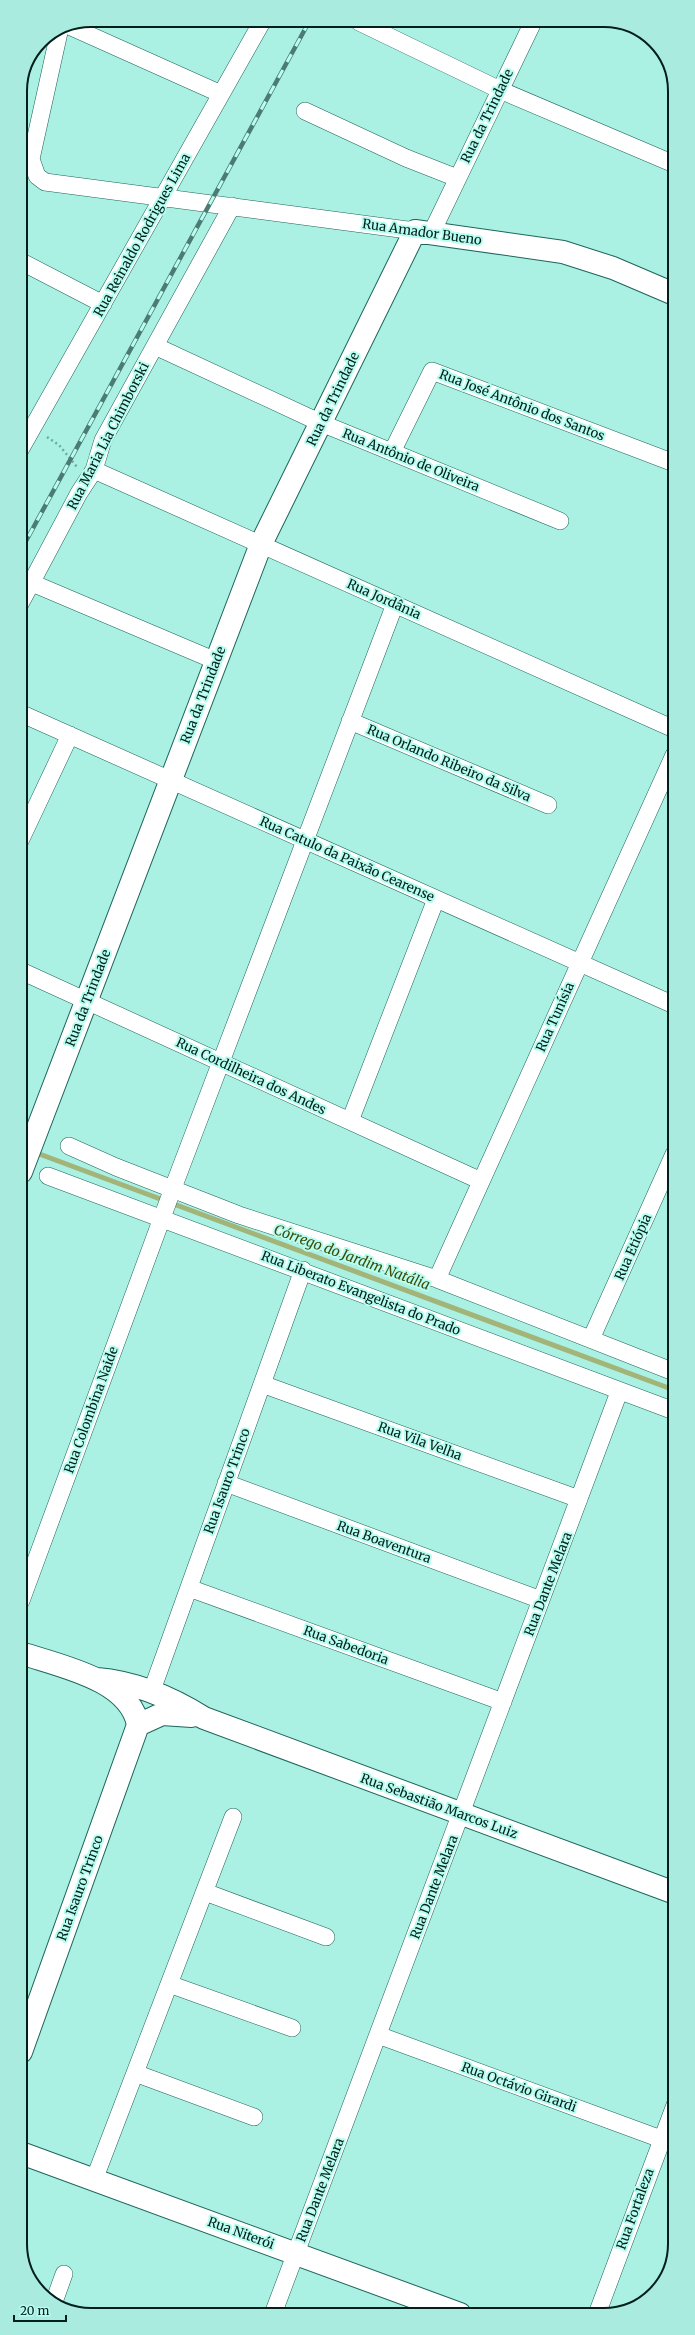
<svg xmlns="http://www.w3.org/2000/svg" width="695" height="2335" font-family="Merriweather,serif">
  <rect width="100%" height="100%" fill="#aaf0e3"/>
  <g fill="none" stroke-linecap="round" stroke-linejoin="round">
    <!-- stream -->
    <path stroke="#a3b479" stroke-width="5" d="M 34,1152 L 674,1390"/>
    <!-- street casing -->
    <g stroke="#1d655c" stroke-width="18">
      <path id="street" d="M 359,22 L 500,90 L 674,164
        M 67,25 L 221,94
        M 60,28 L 31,159 L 37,176 L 45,182 L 415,231
        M 305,111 L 406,158 L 457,178
        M 431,234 L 534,20
        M 20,261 L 103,304
        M 155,346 L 321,423 L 560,521
        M 20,450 L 263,20
        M 392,452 L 432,371 L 674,463
        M 94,470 L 674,729
        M 32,583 L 216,661
        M 20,604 L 79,493 L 94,470 L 103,440 L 232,206
        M 20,713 L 674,1005
        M 350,721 L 548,805
        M 20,841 L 70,735
        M 21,971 L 481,1181
        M 350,1121 L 436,899
        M 21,1130 L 35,1134
        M 69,1146 L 116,1167 L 239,1215 L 437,1279 L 674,1372
        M 48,1176 L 674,1411
        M 437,1279 L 674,755
        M 591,1339 L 674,1154
        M 262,1384 L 579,1499
        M 226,1483 L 541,1600
        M 189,1588 L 503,1702
        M 21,1601 L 173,1188 L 395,604
        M 151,1693 L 303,1270
        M 205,1892 L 326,1937
        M 169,1984 L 292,2028
        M 378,2035 L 661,2139
        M 135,2073 L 254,2117
        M 94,2180 L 233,1817
        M 54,2302 L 64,2274
        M 273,2314 L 619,1392
        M 597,2314 L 675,2105"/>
    </g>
    <!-- secondary casing -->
    <g stroke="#1d655c" stroke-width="24">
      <path id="secondary" d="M 21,1172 L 261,544 L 415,231 L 563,252 L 613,268 L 674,294
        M 21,1653 C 59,1666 130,1679 138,1725 L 21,2052
        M 97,1679 C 134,1682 172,1698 204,1718 L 675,1893
        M 138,1725 L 162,1714 L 192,1716
        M 21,2153 L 460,2314"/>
    </g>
    <!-- path -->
    <path stroke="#71a99f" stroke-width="2.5" stroke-dasharray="2 3" stroke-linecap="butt" d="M 47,437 L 59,445 L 77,467"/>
    <!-- street -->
    <use href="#street" stroke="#fff" stroke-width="17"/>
    <!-- secondary -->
    <use href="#secondary" stroke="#fff" stroke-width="22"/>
    <!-- rail casing -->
    <g stroke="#4c7b73" stroke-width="4.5">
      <path id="rail" d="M 20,552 L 310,20"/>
    </g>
    <!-- rail -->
    <use href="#rail" stroke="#b7fdf0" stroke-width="3" stroke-dasharray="9" stroke-linecap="butt"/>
  </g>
  <g text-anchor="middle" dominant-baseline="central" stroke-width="4" stroke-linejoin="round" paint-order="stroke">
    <!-- street labels -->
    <g font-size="13" fill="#021f1b" stroke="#b7fdf0">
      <text transform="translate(487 116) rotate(-64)">Rua da Trindade</text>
      <text transform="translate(422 232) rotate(8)">Rua Amador Bueno</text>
      <text transform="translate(142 235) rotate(-61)">Rua Reinaldo Rodrigues Lima</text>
      <text transform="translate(333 399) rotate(-64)">Rua da Trindade</text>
      <text transform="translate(522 405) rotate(21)">Rua José Antônio dos Santos</text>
      <text transform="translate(108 436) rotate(-63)">Rua Maria Lia Chimborski</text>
      <text transform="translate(411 460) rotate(22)">Rua Antônio de Oliveira</text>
      <text transform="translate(384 599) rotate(24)">Rua Jordânia</text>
      <text transform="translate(203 695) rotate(-69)">Rua da Trindade</text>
      <text transform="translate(449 763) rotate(23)">Rua Orlando Ribeiro da Silva</text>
      <text transform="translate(347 859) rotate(24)">Rua Catulo da Paixão Cearense</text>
      <text transform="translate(88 998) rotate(-69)">Rua da Trindade</text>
      <text transform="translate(555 1017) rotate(-66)">Rua Tunísia</text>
      <text transform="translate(251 1076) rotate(25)">Rua Cordilheira dos Andes</text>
      <text transform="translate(633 1247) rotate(-66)">Rua Etiópia</text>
      <text transform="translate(361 1293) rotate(21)">Rua Liberato Evangelista do Prado</text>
      <text transform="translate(91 1410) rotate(-70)">Rua Colombina Naide</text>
      <text transform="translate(420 1441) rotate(20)">Rua Vila Velha</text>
      <text transform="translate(227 1481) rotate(-70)">Rua Isauro Trinco</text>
      <text transform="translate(384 1542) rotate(20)">Rua Boaventura</text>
      <text transform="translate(548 1584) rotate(-69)">Rua Dante Melara</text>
      <text transform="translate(346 1645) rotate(20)">Rua Sabedoria</text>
      <text transform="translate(439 1806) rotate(20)">Rua Sebastião Marcos Luiz</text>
      <text transform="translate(434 1887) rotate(-69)">Rua Dante Melara</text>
      <text transform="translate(80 1888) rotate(-70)">Rua Isauro Trinco</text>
      <text transform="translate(519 2087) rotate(20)">Rua Octávio Girardi</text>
      <text transform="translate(320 2190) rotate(-69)">Rua Dante Melara</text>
      <text transform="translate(635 2209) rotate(-70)">Rua Fortaleza</text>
      <text transform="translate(241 2233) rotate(20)">Rua Niterói</text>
    </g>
    <!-- water labels -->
    <g font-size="14" font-style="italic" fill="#3c4b06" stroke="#b7fdf0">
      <text transform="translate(352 1257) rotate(20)">Córrego do Jardim Natália</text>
    </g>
  </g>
  <!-- crop -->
  <path d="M0 0H695V2335H0ZM91 27H604A64 64 0 0 1 668 91V2244A64 64 0 0 1 604 2308H91A64 64 0 0 1 27 2244V91A64 64 0 0 1 91 27Z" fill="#a9ebdf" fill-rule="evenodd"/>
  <path fill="none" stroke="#021f1b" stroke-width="2" d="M91 27H604A64 64 0 0 1 668 91V2244A64 64 0 0 1 604 2308H91A64 64 0 0 1 27 2244V91A64 64 0 0 1 91 27Z"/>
  <!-- scale -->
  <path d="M14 2315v6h52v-6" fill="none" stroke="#021f1b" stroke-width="2"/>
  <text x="20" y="2315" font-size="12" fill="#021f1b" stroke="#b7fdf0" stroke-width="3" paint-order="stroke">20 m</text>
</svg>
